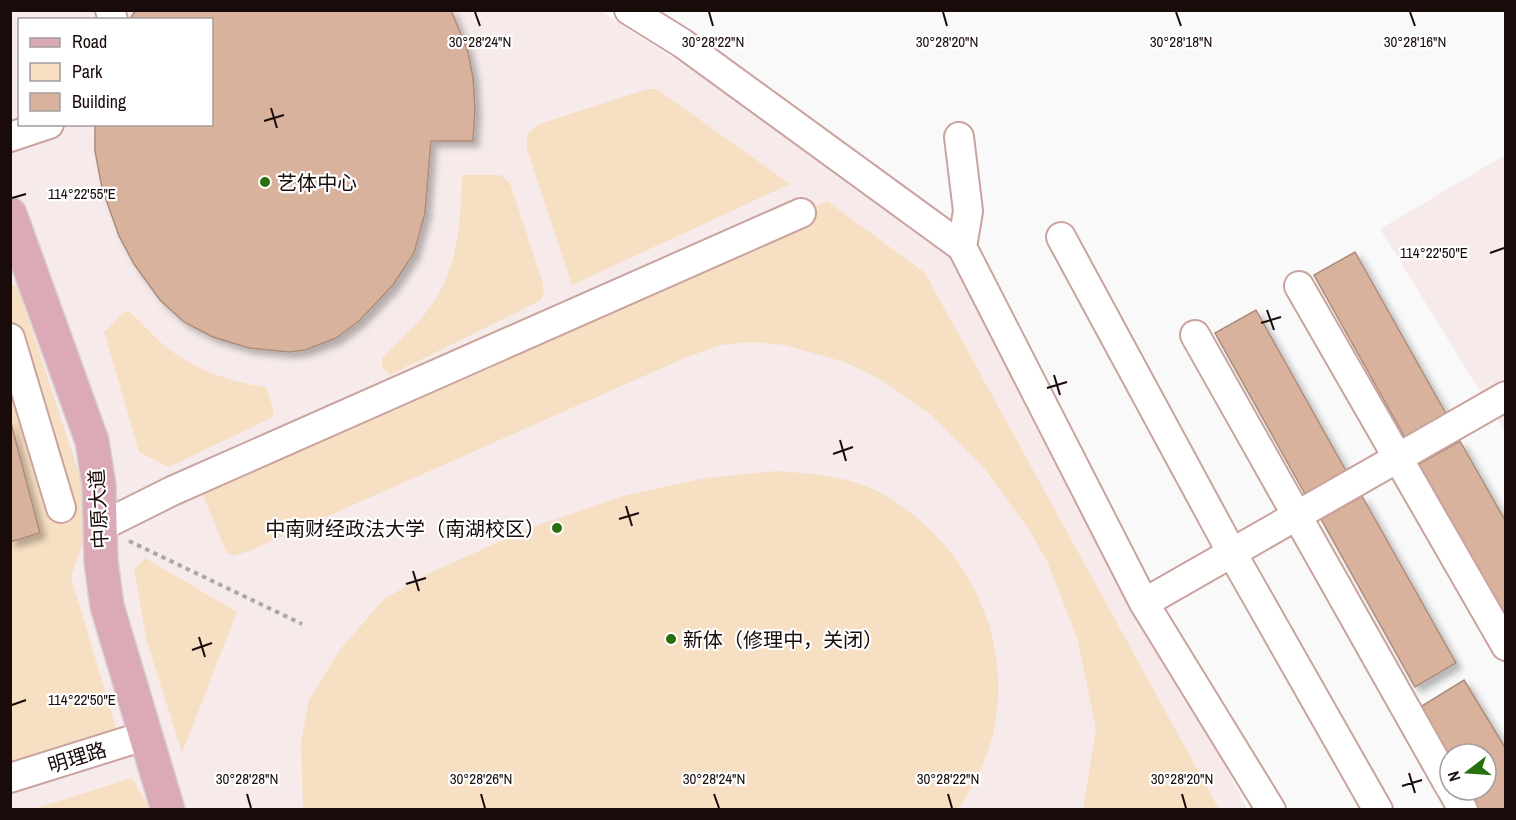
<svg xmlns="http://www.w3.org/2000/svg" width="1516" height="820" font-family="'Archivo Narrow','Noto Sans SC',sans-serif">
  <defs>
    <filter id="shadow"><feDropShadow dx="5.5" dy="5.5" stdDeviation="3" flood-color="#0004"/></filter>
  </defs>
  <rect width="100%" height="100%" fill="#f9f9f9"/>
  <!-- built -->
  <path fill="#f6ebea" fill-rule="evenodd" d="M 10,11 L 601,11 L 962,247 L 1247,809 L 11,809 ZM 20,20 L 212,20 L 212,124 L 20,124 Z
    M 1505,155 L 1505,432 L 1380,229 Z"/>
  <!-- green -->
  <path fill="#f7dfc3" d="M 648,89 L 655,89 L 661,92 L 790,184 L 572,285 L 527,149 L 527,134 L 539,124 Z
    M 462,175 L 500,175 L 510,183 L 542,280 L 544,291 L 541,300 L 390,375 L 382,367 L 382,358 C 397,343 414,328 427,311 C 458,273 461,222 462,175 Z
    M 827,201 L 925,273 L 1219,809 L 1083,809 L 1096,729 L 1078,641 L 1048,563 L 1028,528 L 984,468 L 931,415 L 880,379 L 845,362 L 784,345 L 751,342 L 721,345 L 687,357 L 249,551 L 233,556 L 226,551 L 199,485 Z
    M 17,284 L 85,492 L 85,535 L 71,577 L 117,731 L 10,764 L 10,286 Z
    M 128,311 C 142,322 153,336 166,347 C 196,370 229,382 266,387 L 273,408 L 273,417 L 169,467 L 139,452 L 104,332 L 123,313 Z
    M 777,471 C 815,474 852,476 886,496 C 997,562 1035,704 958,809 L 303,809 L 301,743 L 309,700 L 339,651 L 383,600 L 421,577 L 527,529 L 623,496 L 705,478 Z
    M 145,558 L 237,612 L 182,753 L 147,642 L 134,570 Z
    M 132,778 L 150,809 L 33,809 Z"/>
  <!-- building -->
  <path fill="#d8b29d" stroke="#ac8c7a" stroke-width="1.5" filter="url(#shadow)" d="M 136,10 L 451,10 L 468,52 L 473,77 L 475,109 L 473,141 L 431,141 L 425,213 L 414,253 L 393,285 L 359,321 L 336,338 L 305,350 L 289,352 L 249,348 L 213,337 L 184,322 L 160,300 L 134,264 L 119,236 L 102,188 L 95,151 L 95,124 L 212,124 L 212,20 L 129,20 Z
    M 1355,252 L 1449,419 L 1408,443 L 1314,275 Z
    M 1256,310 L 1350,478 L 1309,501 L 1215,333 Z
    M 10,419 L 40,533 L 10,542 Z
    M 1460,441 L 1506,522 L 1506,618 L 1419,464 Z
    M 1362,496 L 1456,663 L 1415,687 L 1321,519 Z
    M 1464,680 L 1506,749 L 1506,810 L 1477,810 L 1466,790 L 1486,790 L 1486,754 L 1450,754 L 1450,764 L 1417,709 Z"/>
  <g fill="none" stroke-linecap="round" stroke-linejoin="round">
    <!-- minor casing -->
    <g stroke="#caa39e" stroke-width="32">
      <path id="minor" d="M 110,10 L 113,20
        M 629,10 L 682,43 L 962,247 L 1144,603 L 1271,810
        M 10,137 L 49,124
        M 959,137 L 968,211 L 962,247
        M 1061,237 L 1232,553 L 1378,810
        M 1299,286 L 1506,646
        M 1195,335 L 1450,787
        M 10,338 L 61,508
        M 100,527 L 172,491 L 801,213
        M 1144,603 L 1506,396
        M 10,778 L 144,736
        M 1452,790 L 1463,810"/>
    </g>
    <!-- major casing -->
    <g stroke="#d6d3d3" stroke-width="36">
      <path id="major" d="M 10,214 L 92,441 L 99,485 L 101,561 L 107,606 L 168,810"/>
    </g>
    <!-- path -->
    <path stroke="#aca7a7" stroke-width="4" stroke-dasharray="4.5 4.5" stroke-linecap="butt" d="M 129,541 L 302,624"/>
    <!-- minor -->
    <use href="#minor" stroke="#fff" stroke-width="28"/>
    <!-- major -->
    <use href="#major" stroke="#dca9b6" stroke-width="33"/>
  </g>
  <!-- ticks -->
  <path fill="none" stroke="#190b0a" stroke-width="2" d="M 475,12 L 480,26M 709,12 L 713,26M 943,12 L 947,26M 1176,12 L 1181,26M 1410,12 L 1415,26M 271,108 L 277,128M 264,121 L 284,115M 12,198 L 26,194M 1490,253 L 1504,248M 1267,310 L 1274,330M 1261,323 L 1281,317M 1054,375 L 1060,395M 1047,388 L 1067,382M 840,440 L 846,461M 833,454 L 853,447M 626,506 L 632,526M 619,519 L 639,513M 413,571 L 419,591M 406,584 L 426,578M 199,637 L 205,657M 192,650 L 212,643M 12,705 L 26,700M 1409,773 L 1415,793M 1402,786 L 1422,780M 247,794 L 251,808M 481,794 L 485,808M 714,794 L 719,808M 948,794 L 952,808M 1182,794 L 1186,808"/>
  <!-- markers -->
  <g fill="#286f0d" stroke="#fff" stroke-width="2">
    <circle cx="265" cy="182" r="6"/>
    <circle cx="557" cy="528" r="6"/>
    <circle cx="671" cy="639" r="6"/>
  </g>
  <g text-anchor="middle" dominant-baseline="central" stroke-width="4.5" stroke-linejoin="round" paint-order="stroke">
    <!-- poi labels -->
    <g font-size="20" fill="#190b0a" stroke="#fff" text-anchor="start">
      <text x="277" y="182">艺体中心</text>
      <text x="545" y="528" text-anchor="end">中南财经政法大学（南湖校区）</text>
      <text x="683" y="639">新体（修理中，关闭）</text>
    </g>
    <!-- street labels -->
    <g font-size="20" fill="#190b0a" stroke="#fff">
      <text transform="translate(98 509) rotate(-93)">中原大道</text>
      <text transform="translate(77 757) rotate(-17)">明理路</text>
    </g>
  </g>
  <g font-size="15" text-anchor="middle" fill="#190b0a" stroke="#fff" stroke-width="4.5" stroke-linejoin="round" paint-order="stroke">
    <text x="480" y="47">30°28'24"N</text>
    <text x="713" y="47">30°28'22"N</text>
    <text x="947" y="47">30°28'20"N</text>
    <text x="1181" y="47">30°28'18"N</text>
    <text x="1415" y="47">30°28'16"N</text>
    <text x="82" y="199">114°22'55"E</text>
    <text x="1434" y="258">114°22'50"E</text>
    <text x="82" y="705">114°22'50"E</text>
    <text x="247" y="784">30°28'28"N</text>
    <text x="481" y="784">30°28'26"N</text>
    <text x="714" y="784">30°28'24"N</text>
    <text x="948" y="784">30°28'22"N</text>
    <text x="1182" y="784">30°28'20"N</text>
  </g>
  <!-- border -->
  <rect width="1516" height="820" fill="none" stroke="#190b0a" stroke-width="24"/>
  <!-- legend -->
  <rect x="18" y="18" width="195" height="108" fill="#ffffff" stroke="#a39d9d" stroke-width="1.5"/>
  <rect x="30" y="38" width="30" height="9" fill="#dca9b6" stroke="#a39d9d" stroke-width="1.5"/>
  <text x="72" y="48" font-size="18" fill="#190b0a">Road</text>
  <rect x="30" y="63" width="30" height="18" fill="#f7dfc3" stroke="#a39d9d" stroke-width="1.5"/>
  <text x="72" y="78" font-size="18" fill="#190b0a">Park</text>
  <rect x="30" y="93" width="30" height="18" fill="#d8b29d" stroke="#a39d9d" stroke-width="1.5"/>
  <text x="72" y="108" font-size="18" fill="#190b0a">Building</text>
  <!-- north arrow -->
  <g transform="translate(1468 772) rotate(253)"><circle r="28" fill="#ffffff" stroke="#a39d9d" stroke-width="1.5"/>
  <path d="M0-4.5L10 22L0 15L-10 22Z" fill="#286f0d"/>
  <text y="-9" font-size="16" font-weight="bold" text-anchor="middle" fill="#190b0a">N</text>
  </g>
</svg>
